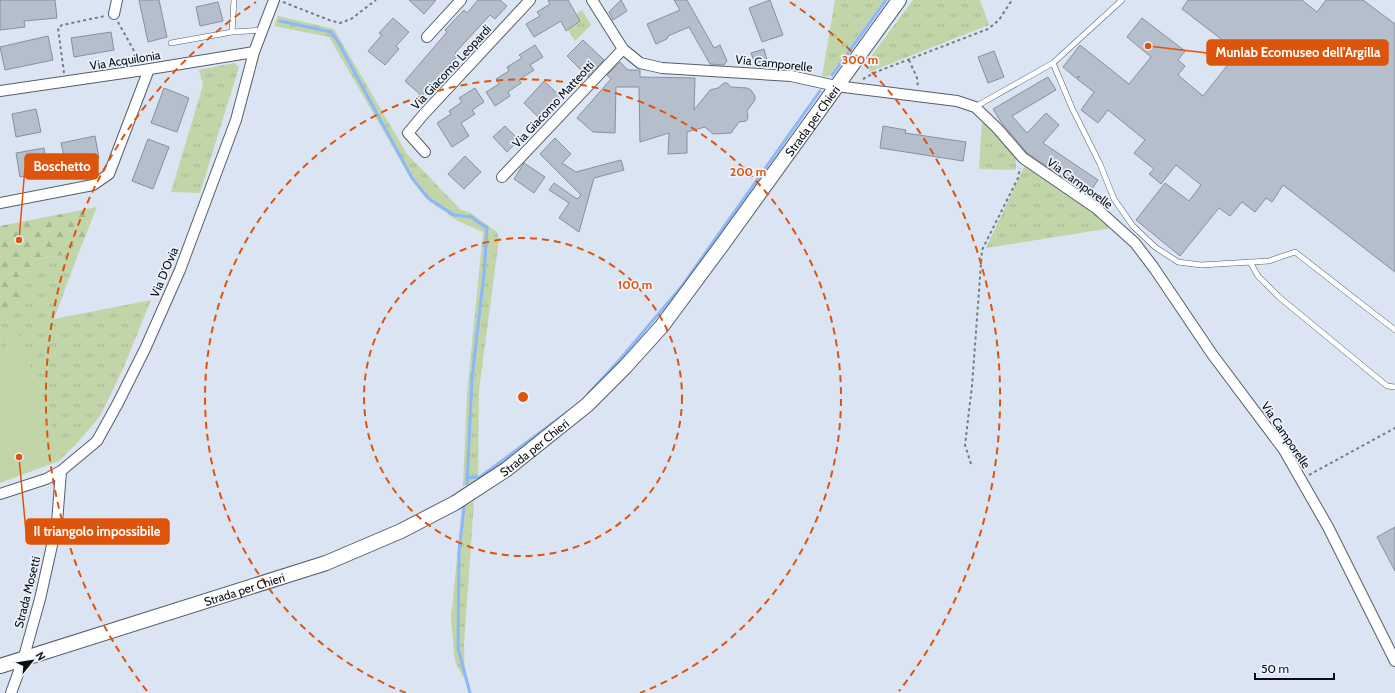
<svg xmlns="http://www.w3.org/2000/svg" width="1395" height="693" font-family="Cabin,sans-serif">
  <defs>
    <pattern id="grass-tufts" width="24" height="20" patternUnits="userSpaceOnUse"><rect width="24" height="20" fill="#c2d5a9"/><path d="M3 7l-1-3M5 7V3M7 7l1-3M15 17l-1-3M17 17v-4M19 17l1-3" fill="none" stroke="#a5b690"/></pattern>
    <pattern id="forest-firs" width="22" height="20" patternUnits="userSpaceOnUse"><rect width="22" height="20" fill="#c2d5a9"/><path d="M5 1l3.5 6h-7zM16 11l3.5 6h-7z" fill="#a5b690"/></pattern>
  </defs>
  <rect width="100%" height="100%" fill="#dbe4f2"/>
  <!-- grass -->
  <path fill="url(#grass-tufts)" d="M 835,0 L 884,0 L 829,76 L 822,77 Z
    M 913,0 L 980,0 L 989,25 L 869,72 L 872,55 Z
    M 582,10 L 591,25 L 575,41 L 568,30 L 576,14 Z
    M 278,16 L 334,29 L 407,154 L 461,210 L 469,212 L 497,232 L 499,239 L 479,390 L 478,480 L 463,486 L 467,394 L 483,232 L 458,221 L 429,201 L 413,182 L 329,37 L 274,26 Z
    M 234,63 L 239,67 L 200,193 L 171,192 L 203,85 L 199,70 Z
    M 982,118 L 1005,140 L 1016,158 L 1016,170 L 979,169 Z
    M 1025,165 L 1087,206 L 1112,228 L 986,248 Z
    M 79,252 L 54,319 L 151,300 L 123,369 L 100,416 L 79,441 L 59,461 L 50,420 L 11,318 L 0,381 L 0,313 L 11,316 L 34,260 Z
    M 474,502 L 464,645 L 465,680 L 455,662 L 451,619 L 462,507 Z"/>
  <!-- forest -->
  <path fill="url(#forest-firs)" d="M 97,207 L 79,252 L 34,260 L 11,317 L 0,313 L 0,226 Z"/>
  <!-- park -->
  <path fill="#c2d5a9" d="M 11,317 L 43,397 L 50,420 L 59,461 L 0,483 L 0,381 Z"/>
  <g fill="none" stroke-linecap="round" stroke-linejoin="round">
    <!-- stream -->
    <path stroke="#8bb8f9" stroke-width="3" d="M 280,21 L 331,32 L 337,40 L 412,178 L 428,198 L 454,215 L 471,217 L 487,228 L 484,273 L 472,379 L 467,484
      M 832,75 L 886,0
      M 588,394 L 622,357 L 682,286 L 820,91
      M 467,478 L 480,477 L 569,411
      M 464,507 L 459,552 L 458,648 L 470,693"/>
  </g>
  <!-- building -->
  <path fill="#b5bfcc" stroke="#87909d" d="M 0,0 L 55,0 L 57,18 L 24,21 L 25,27 L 0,30 Z
    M 139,0 L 159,0 L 167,37 L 148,42 Z
    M 409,0 L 436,0 L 424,14 Z
    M 478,0 L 500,0 L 507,6 L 495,19 L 490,15 L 455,53 L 458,55 L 422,96 L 405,81 L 447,32 L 445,30 L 464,10 L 467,13 Z
    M 548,0 L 568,0 L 580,21 L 566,31 L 561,21 L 534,37 L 526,24 L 540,16 L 537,12 L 550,4 Z
    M 621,0 L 627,11 L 613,20 L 609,12 Z
    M 674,0 L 687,0 L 714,48 L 720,45 L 727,61 L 724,65 L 710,64 L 689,27 L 668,36 L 667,39 L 656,44 L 647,24 L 680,10 Z
    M 770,0 L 783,35 L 762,42 L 749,8 Z
    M 1188,0 L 1302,0 L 1317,12 L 1326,0 L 1363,0 L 1395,24 L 1395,272 L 1283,185 L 1272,202 L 1266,198 L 1255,212 L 1242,202 L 1230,216 L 1219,208 L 1180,256 L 1136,220 L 1165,183 L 1189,201 L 1201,185 L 1176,165 L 1161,184 L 1149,174 L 1154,169 L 1134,153 L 1145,140 L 1108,110 L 1098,123 L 1081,110 L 1094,92 L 1077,79 L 1080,76 L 1076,78 L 1063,67 L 1080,45 L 1129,84 L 1151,57 L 1127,37 L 1142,18 L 1185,51 L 1178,60 L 1185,66 L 1178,75 L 1203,96 L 1238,52 L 1182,9 Z
    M 218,2 L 223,21 L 200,26 L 196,7 Z
    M 393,18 L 409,32 L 396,46 L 399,49 L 385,65 L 368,51 L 382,35 L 379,33 Z
    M 111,32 L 114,50 L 74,57 L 71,38 Z
    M 48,36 L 53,60 L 5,70 L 0,47 Z
    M 583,40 L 604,60 L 588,77 L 567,56 Z
    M 535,45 L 543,57 L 530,65 L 534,70 L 519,80 L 521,83 L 508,92 L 510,96 L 495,106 L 486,92 L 499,84 L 496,79 L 509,71 L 507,67 L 522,58 L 519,55 Z
    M 764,49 L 767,60 L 755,63 L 751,53 Z
    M 994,51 L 1004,77 L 988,83 L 978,57 Z
    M 620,62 L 628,70 L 640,70 L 640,77 L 695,78 L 694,110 L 710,90 L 718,88 L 724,83 L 727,83 L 731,87 L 747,88 L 751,90 L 755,96 L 755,100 L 747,111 L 748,118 L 746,121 L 739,122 L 731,133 L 713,134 L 705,127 L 687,132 L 687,153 L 668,154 L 669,133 L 640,142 L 639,87 L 616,87 L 615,133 L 593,132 L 577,118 L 611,79 L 607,75 Z
    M 1048,77 L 1056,90 L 1012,116 L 1027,133 L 1046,113 L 1059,125 L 1043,143 L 1098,180 L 1088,195 L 1027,153 L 1001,122 L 993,109 Z
    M 544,81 L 561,97 L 540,119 L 524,103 Z
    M 164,88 L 189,98 L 177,132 L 151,123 Z
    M 475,88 L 484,102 L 472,110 L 475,114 L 461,123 L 469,136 L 452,147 L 437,123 L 451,114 L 449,111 L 462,102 L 459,98 Z
    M 36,109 L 41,132 L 16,137 L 12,114 Z
    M 505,126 L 519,140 L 507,152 L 493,137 Z
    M 883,126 L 906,130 L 905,133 L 966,142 L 963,161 L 880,148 Z
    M 95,136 L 99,158 L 66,165 L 61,143 Z
    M 555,138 L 571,154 L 562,163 L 576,172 L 621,160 L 624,170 L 594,178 L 579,232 L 559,218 L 569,203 L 549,190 L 554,183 L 577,199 L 581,195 L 540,154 Z
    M 148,139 L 169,147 L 153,189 L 132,181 Z
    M 44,148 L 48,171 L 20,177 L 16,153 Z
    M 465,156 L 481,172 L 464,189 L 448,174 Z
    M 524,163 L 545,177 L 534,193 L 514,179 Z
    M 1395,527 L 1395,571 L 1377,537 Z"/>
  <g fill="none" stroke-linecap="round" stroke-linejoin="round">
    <!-- service casing -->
    <g stroke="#565e6a" stroke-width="6">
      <path id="service" d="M 234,0 L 232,32 L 262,30
        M 171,43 L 232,32
        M 1053,63 L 1072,108 L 1100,164 L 1114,199 L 1133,226 L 1155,247 L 1178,262 L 1201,265 L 1269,261 L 1295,252 L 1395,330
        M 975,107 L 1053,63 L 1122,0
        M 1250,262 L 1258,276 L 1279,297 L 1387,386 L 1395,387"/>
    </g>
    <!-- minor casing -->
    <g stroke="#565e6a" stroke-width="12">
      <path id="minor" d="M 592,0 L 623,49 L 640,63 L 662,68 L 791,76 L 836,86 L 957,101 L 975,107 L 997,128 L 1023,158 L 1096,208 L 1135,243 L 1154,268 L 1212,354 L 1284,450 L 1328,527 L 1395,661
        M 114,14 L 117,0
        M 427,37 L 461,0
        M 0,91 L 144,70 L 254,52
        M 425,152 L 408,133 L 423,115 L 530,0
        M 502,177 L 623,49
        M 0,203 L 93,185 L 109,174 L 149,69
        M 0,494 L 46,479 L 61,471 L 97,441 L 118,403 L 145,349 L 180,270 L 236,120 L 254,52 L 274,0
        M 11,693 L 23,660 L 40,599 L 57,523 L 61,471"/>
    </g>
    <!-- secondary casing -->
    <g stroke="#565e6a" stroke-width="16">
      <g id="secondary">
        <path id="s1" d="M 0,666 L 326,563 L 401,531 L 455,503 L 507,469 L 587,405 L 625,367 L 662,326 L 722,245 L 899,0"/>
      </g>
    </g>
    <!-- path -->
    <path stroke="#767c85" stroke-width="2" stroke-dasharray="3 3" stroke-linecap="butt" d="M 283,2 L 329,20 L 340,23 L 351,19 L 376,0
      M 118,22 L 139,60
      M 909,60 L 917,78 L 918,87
      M 64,73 L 58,28 L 62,25 L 105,16
      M 863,79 L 876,72 L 988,29 L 999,20 L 1012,0
      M 971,464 L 965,445 L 972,386 L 982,250 L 1018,178 L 1020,168
      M 1309,475 L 1395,428"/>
    <!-- service -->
    <use href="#service" stroke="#fff" stroke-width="5"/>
    <!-- minor -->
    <use href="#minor" stroke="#fff" stroke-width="10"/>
    <!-- secondary -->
    <use href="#secondary" stroke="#fff" stroke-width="14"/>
  </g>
  <!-- distance rings -->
  <g fill="none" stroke="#dd550c" stroke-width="2" stroke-dasharray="7 5">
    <circle cx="523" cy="397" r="159"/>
    <path d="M406 693A318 318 0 1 1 640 693"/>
    <path d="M147 691A477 477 0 0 1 256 2M790 2A477 477 0 0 1 899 691"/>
  </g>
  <g text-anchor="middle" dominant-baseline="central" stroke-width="3.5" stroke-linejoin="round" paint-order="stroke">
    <!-- street labels -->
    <g font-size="12" fill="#0a0d11" stroke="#eaf2fd">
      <text transform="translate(125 60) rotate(-9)">Via Acquilonia</text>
      <text transform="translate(774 63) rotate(6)">Via Camporelle</text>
      <text transform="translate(451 67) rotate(-47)">Via Giacomo Leopardi</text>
      <text transform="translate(553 104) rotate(-47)">Via Giacomo Matteotti</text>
      <text stroke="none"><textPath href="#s1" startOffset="1012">Strada per Chieri</textPath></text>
      <text transform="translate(1080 183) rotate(36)">Via Camporelle</text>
      <text transform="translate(164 272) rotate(-67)">Via D'Ovia</text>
      <text transform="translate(1286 435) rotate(56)">Via Camporelle</text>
      <text stroke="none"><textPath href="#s1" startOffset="581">Strada per Chieri</textPath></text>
      <text stroke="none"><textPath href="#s1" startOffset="256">Strada per Chieri</textPath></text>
      <text transform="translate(27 592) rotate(-76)">Strada Mosetti</text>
    </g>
  </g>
  <circle cx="523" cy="397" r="6" fill="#dd550c" stroke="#eaf2fd" stroke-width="2"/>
  <g font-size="12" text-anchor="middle" font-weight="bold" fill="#dd550c" stroke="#eaf2fd" stroke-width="3.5" stroke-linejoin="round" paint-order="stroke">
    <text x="860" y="64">300 m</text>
    <text x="748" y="176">200 m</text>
    <text x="635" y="289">100 m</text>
  </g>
  <!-- callouts -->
  <path fill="none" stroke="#dd550c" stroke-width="1.5" d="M1148 46L1207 53M19 240L25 167M19 457L26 532"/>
  <g fill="#dd550c" stroke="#eaf2fd" stroke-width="1.5">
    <circle cx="1148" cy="46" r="4"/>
    <circle cx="19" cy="240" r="4"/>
    <circle cx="19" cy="457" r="4"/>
  </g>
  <g fill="#dd550c" stroke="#dd550c" stroke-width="1.5">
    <rect x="1207" y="40" width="181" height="25" rx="4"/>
    <rect x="25" y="154" width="73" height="25" rx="4"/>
    <rect x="26" y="519" width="143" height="25" rx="4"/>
  </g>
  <g font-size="13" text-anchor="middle" font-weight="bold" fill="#fff">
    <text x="1298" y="57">Munlab Ecomuseo dell'Argilla</text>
    <text x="62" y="171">Boschetto</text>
    <text x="97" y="536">Il triangolo impossibile</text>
  </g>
  <!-- north arrow -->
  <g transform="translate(32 661) rotate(60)" stroke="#eaf2fd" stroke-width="3" paint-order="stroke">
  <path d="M0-3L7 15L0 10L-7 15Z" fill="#0a0d11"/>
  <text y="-6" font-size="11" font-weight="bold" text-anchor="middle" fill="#0a0d11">N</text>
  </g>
  <!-- scale -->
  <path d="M1255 673v6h79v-6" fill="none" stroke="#0a0d11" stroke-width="2"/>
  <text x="1261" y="673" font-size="12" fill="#0a0d11" stroke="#eaf2fd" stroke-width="3" paint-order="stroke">50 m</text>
</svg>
